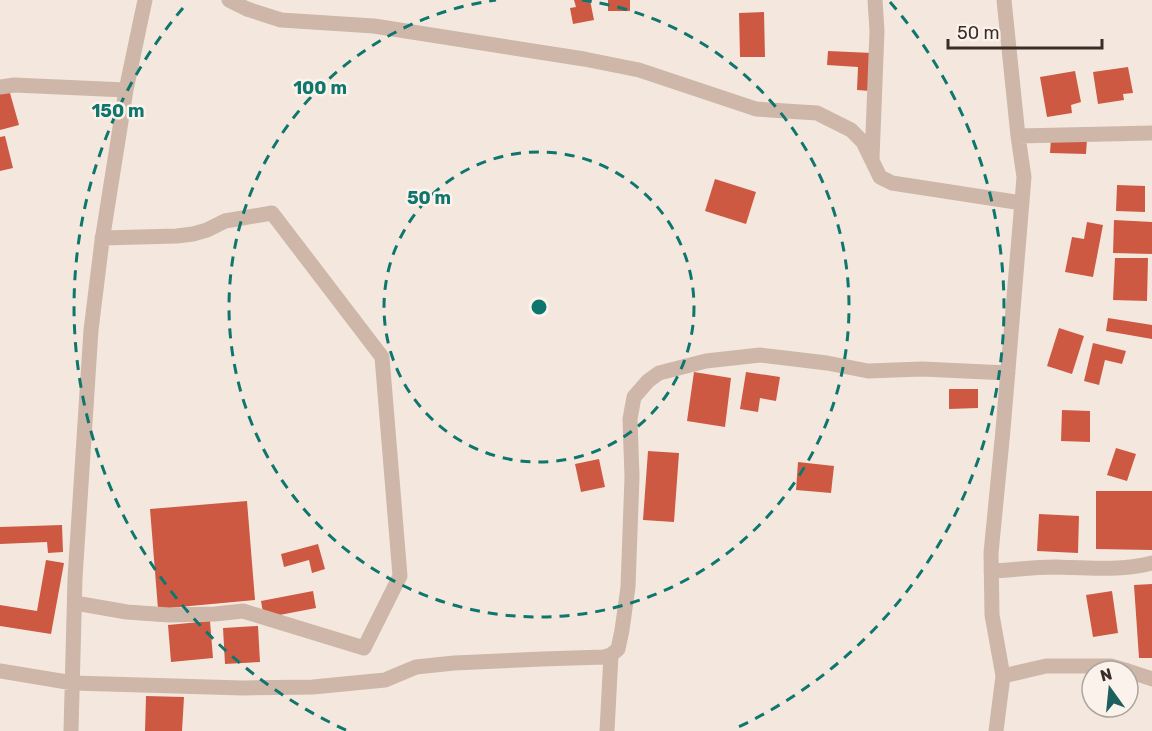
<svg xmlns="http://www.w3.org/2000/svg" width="1152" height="731" font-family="Rubik,sans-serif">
  <rect width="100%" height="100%" fill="#f4e8de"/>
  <!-- building -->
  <path fill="#ce5943" d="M 574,0 L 590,0 L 594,20 L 573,24 L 570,8 L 576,7 Z
    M 608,0 L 630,0 L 630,11 L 608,11 Z
    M 764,12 L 765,57 L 740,57 L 739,13 Z
    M 828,51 L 872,53 L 870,91 L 857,90 L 858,67 L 827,65 Z
    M 1128,67 L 1133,93 L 1123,94 L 1124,100 L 1098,104 L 1093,72 Z
    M 1075,71 L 1081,102 L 1071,105 L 1072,113 L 1047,117 L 1040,77 Z
    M 8,86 L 19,125 L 0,130 L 0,89 Z
    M 5,136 L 13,168 L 0,171 L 0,137 Z
    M 1051,138 L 1087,139 L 1086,154 L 1050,153 Z
    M 715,179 L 756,192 L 746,224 L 705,211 Z
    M 1117,185 L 1145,186 L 1145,212 L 1116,211 Z
    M 1114,220 L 1152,222 L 1152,254 L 1113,253 Z
    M 1087,222 L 1103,225 L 1093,277 L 1065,272 L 1072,237 L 1084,239 Z
    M 1115,258 L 1148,258 L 1147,301 L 1113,300 Z
    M 1108,318 L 1152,325 L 1152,339 L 1106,331 Z
    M 1059,328 L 1084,336 L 1072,374 L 1047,366 Z
    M 1093,343 L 1126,351 L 1122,364 L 1105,360 L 1099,385 L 1084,381 Z
    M 694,372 L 731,378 L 725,427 L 687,421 Z
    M 746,372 L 780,377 L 776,401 L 760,398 L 758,412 L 740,409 Z
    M 949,389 L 978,389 L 978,408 L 949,409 Z
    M 1062,410 L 1090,411 L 1090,442 L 1061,441 Z
    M 1116,448 L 1136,454 L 1127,481 L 1107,475 Z
    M 648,451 L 679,453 L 674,522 L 643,520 Z
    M 599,459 L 605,487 L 581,492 L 575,464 Z
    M 798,462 L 834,466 L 831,493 L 796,490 Z
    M 1096,491 L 1152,491 L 1152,550 L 1096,549 Z
    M 247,501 L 255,600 L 158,609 L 150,509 Z
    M 1039,514 L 1079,516 L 1078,553 L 1037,551 Z
    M 62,525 L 63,552 L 48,553 L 47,542 L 0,544 L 0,527 Z
    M 318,544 L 325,569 L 312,573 L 309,560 L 284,567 L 281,554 Z
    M 46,560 L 64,563 L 51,634 L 0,626 L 0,605 L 37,611 Z
    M 1152,584 L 1152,658 L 1139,658 L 1134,585 Z
    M 313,591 L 316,608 L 264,618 L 261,601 Z
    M 1112,591 L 1118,633 L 1093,637 L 1086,595 Z
    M 210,621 L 213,658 L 171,662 L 168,625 Z
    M 258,626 L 260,662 L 225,664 L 223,628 Z
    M 146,696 L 184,697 L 182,731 L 145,731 Z"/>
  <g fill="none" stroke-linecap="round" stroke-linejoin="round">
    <!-- minor -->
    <path stroke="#ceb7a9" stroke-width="15" d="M 229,0 L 247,9 L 281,20 L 374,26 L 584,59 L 639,70 L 756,109 L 817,113 L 851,130 L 863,142 L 880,177 L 892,183 L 1022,203
      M 0,87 L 14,85 L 126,90
      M 1018,136 L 1152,133
      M 872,159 L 877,31 L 875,0
      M 991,571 C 1012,570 1034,567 1055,567 C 1088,568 1120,571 1152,563
      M 75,603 L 127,612 L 169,615 L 215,614 L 243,611 L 364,648 L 400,576 L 382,357 L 272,213 L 225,221 L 207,230 L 193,234 L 177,236 L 102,238
      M 0,671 L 73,683 L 243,688 L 313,687 L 385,680 L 416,667 L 454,663 L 542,659 L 604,657 L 611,655 L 618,649 L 622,630 L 628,587 L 632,477 L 630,419 L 634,397 L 648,381 L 659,373 L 706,361 L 760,355 L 827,363 L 868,371 L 922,369 L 1008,373
      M 1128,671 L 1152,679
      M 1003,676 L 1046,666 L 1111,666 L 1128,671
      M 71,731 L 75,578 L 91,330 L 102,241 L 126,90 L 145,0
      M 607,731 L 611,655
      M 996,731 L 1003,676 L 992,615 L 991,553 L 1003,430 L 1024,177 L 1018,136 L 1004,0"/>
  </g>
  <!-- distance rings -->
  <g fill="none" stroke="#0f766e" stroke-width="3" stroke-dasharray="10 8">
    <circle cx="539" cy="307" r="155"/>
    <path d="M582 0A310 310 0 1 1 496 0"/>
    <path d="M346 730A465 465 0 0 1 188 2M890 2A465 465 0 0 1 732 730"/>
  </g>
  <circle cx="539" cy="307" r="9" fill="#0f766e" stroke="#fbf3eb" stroke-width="3"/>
  <g font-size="18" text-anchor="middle" font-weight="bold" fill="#0f766e" stroke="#fbf3eb" stroke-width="5" stroke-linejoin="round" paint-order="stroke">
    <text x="320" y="94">100 m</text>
    <text x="118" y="117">150 m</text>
    <text x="429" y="204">50 m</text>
  </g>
  <!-- north arrow -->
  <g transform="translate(1110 689) rotate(345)"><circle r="28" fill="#fbf3eb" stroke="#aea49d" stroke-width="1.5"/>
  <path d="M0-4.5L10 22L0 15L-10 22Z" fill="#1b5f5e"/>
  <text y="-9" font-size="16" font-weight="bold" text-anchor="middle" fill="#3a2d29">N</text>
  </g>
  <!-- scale -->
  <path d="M948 39v9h154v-9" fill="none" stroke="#3a2d29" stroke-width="3"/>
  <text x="957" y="39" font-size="18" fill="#3a2d29" stroke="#fbf3eb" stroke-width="4.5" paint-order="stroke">50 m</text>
</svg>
